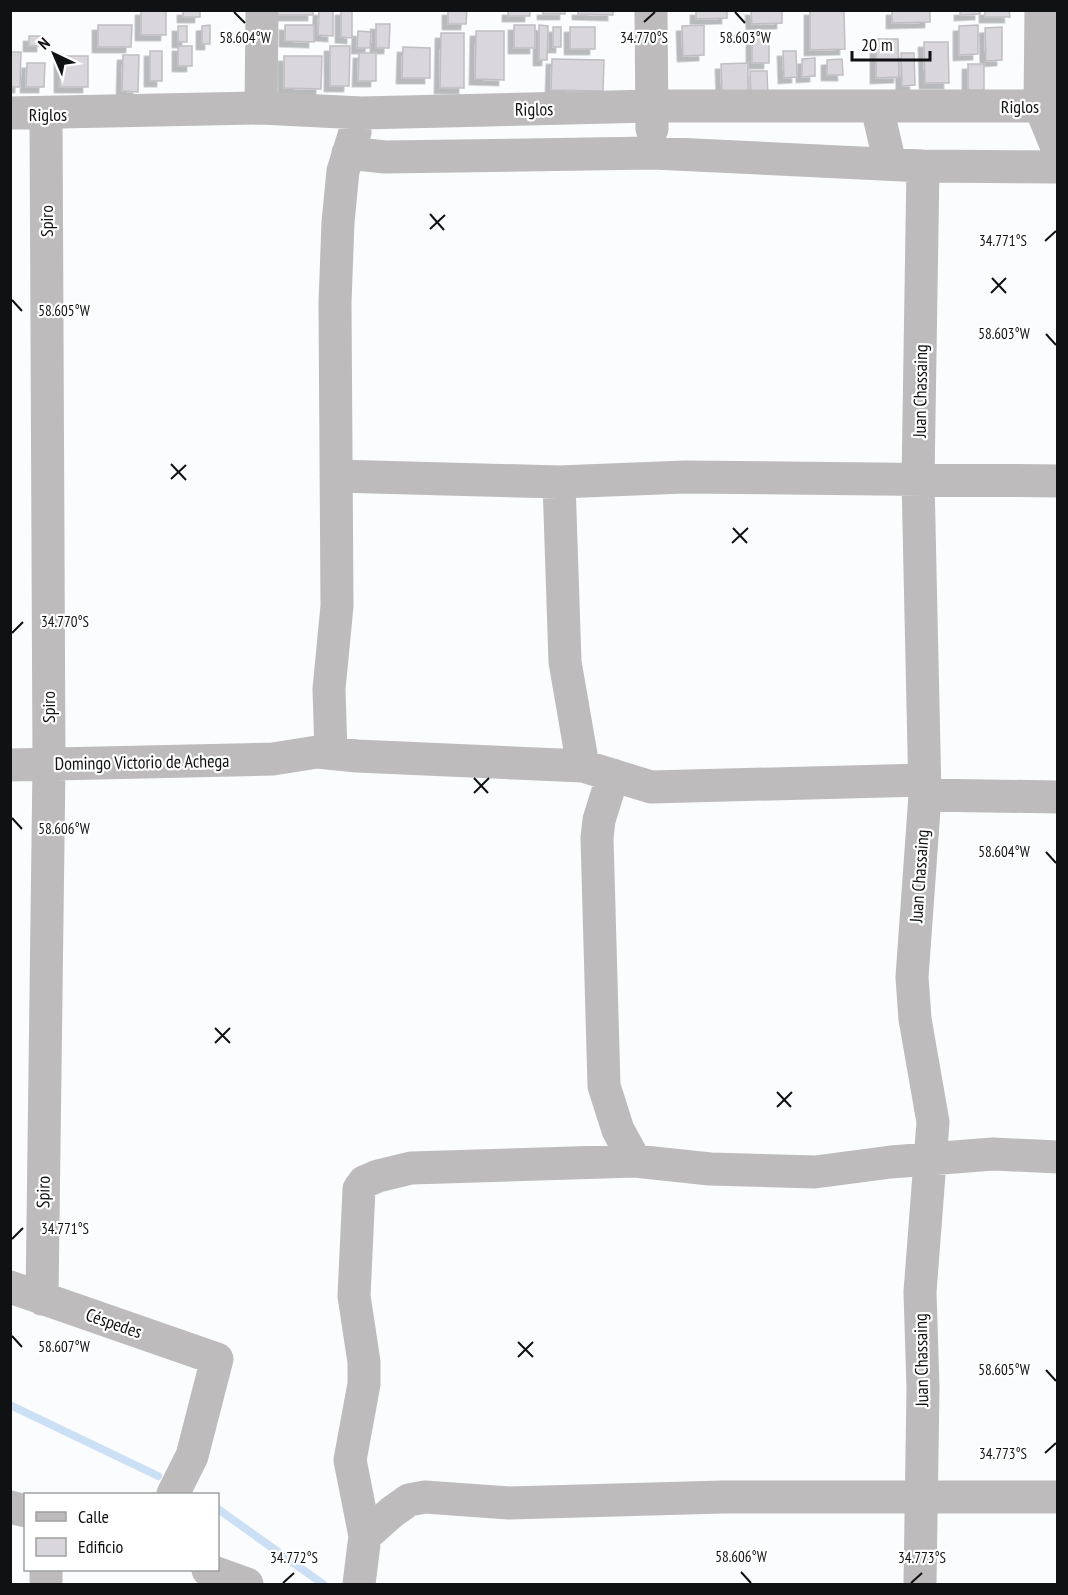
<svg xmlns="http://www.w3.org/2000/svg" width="1068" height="1595" font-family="'PT Sans Narrow',sans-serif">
  <defs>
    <filter id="shadow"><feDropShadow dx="-5.5" dy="5.5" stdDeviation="0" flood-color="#0004"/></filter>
  </defs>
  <rect width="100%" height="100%" fill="#fafcfe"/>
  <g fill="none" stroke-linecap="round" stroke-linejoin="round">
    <!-- stream -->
    <path stroke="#cbe0f4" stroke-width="8" d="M 10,1405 L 158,1476
      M 218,1509 L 323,1584"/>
  </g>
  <!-- building -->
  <path fill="#dad7dc" stroke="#c0bec2" stroke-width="1.5" filter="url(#shadow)" d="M 141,10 L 166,10 L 166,35 L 141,35 Z
    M 183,10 L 200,10 L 200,17 L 183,17 Z
    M 273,10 L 313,10 L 313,15 L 273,15 Z
    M 319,10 L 333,11 L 333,36 L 318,35 Z
    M 341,10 L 352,10 L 352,38 L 341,37 Z
    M 448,10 L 467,10 L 466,24 L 448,24 Z
    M 508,10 L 530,10 L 530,16 L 508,16 Z
    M 543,10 L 565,10 L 565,14 L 543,14 Z
    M 578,10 L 613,10 L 613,15 L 578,14 Z
    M 696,10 L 727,10 L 727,18 L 696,19 Z
    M 751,10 L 782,10 L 782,23 L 752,24 Z
    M 810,10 L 844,10 L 845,49 L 810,50 Z
    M 892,10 L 930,10 L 930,22 L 892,23 Z
    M 960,10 L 980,10 L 980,14 L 960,15 Z
    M 985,10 L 1009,10 L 1010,17 L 985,17 Z
    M 376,24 L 390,24 L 389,48 L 376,48 Z
    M 98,25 L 132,25 L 131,47 L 98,47 Z
    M 210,25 L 210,44 L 202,44 L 202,26 Z
    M 285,25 L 314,25 L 314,42 L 285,41 Z
    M 514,25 L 535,25 L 535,48 L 514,48 Z
    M 539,25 L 548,26 L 547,60 L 539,60 Z
    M 704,25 L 704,55 L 683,56 L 682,26 Z
    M 978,25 L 978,54 L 959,55 L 959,26 Z
    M 178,26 L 187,26 L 187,42 L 178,42 Z
    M 553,27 L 561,27 L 561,47 L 553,47 Z
    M 570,27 L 595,27 L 595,49 L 570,49 Z
    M 1002,27 L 1002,60 L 986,61 L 985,28 Z
    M 358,31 L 371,32 L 370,48 L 357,48 Z
    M 476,31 L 504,31 L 504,80 L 475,79 Z
    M 441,33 L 464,33 L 464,88 L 440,88 Z
    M 769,34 L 769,63 L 752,63 L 752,35 Z
    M 29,36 L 42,36 L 42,46 L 29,46 Z
    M 876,39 L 898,39 L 899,77 L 876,78 Z
    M 924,42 L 948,42 L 949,83 L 925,83 Z
    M 178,46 L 192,46 L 192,66 L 178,66 Z
    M 330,46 L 350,46 L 349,86 L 330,86 Z
    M 403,47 L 430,48 L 430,78 L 402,78 Z
    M 150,51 L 162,51 L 162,81 L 150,81 Z
    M 783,51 L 796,51 L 797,77 L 784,78 Z
    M 10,52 L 21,52 L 20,87 L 10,87 Z
    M 359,53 L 376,53 L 376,81 L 358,81 Z
    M 901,53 L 914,53 L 915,85 L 902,86 Z
    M 123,55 L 139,55 L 138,92 L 122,91 Z
    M 60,56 L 88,56 L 88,87 L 60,87 Z
    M 284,56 L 322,56 L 321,89 L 284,88 Z
    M 815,58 L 815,76 L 802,77 L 802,59 Z
    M 552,59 L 604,60 L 603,91 L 551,90 Z
    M 842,59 L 843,75 L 827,75 L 827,60 Z
    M 27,63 L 45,63 L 44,87 L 26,87 Z
    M 748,63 L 748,91 L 722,92 L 721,64 Z
    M 968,64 L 984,64 L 984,90 L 968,90 Z
    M 750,71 L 767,71 L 768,97 L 751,98 Z"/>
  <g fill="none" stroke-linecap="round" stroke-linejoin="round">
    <!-- minor -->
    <path stroke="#bdbbbb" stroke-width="33" d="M 651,10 L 652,129
      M 1041,10 L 1040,106 L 1058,150
      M 877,107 L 890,164
      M 261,108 L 262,10
      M 10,113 L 261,108 L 361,113 L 651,106 L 1058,106
      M 348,153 L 385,157 L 653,153 L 923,166 L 1058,167
      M 336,476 L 559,482 L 685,477 L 1058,481
      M 559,482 L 565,662 L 583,766
      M 331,753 L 329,689 L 337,606 L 335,303 L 338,222 L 343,171 L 355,132
      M 10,765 L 273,759 L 317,752 L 357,756 L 583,766 L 651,787 L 924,780
      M 613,775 L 599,820 L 597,838 L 604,1086 L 618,1130 L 635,1161
      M 925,795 L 1058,797
      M 10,1287 L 217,1359 L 192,1456 L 173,1494
      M 42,1299 L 49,765 L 46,114
      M 10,1507 L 26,1511
      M 365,1536 L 392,1512 L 409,1500 L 425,1497 L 509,1503 L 723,1497 L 1058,1497
      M 208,1570 L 247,1584
      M 46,1584 L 46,1570
      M 359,1584 L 365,1536 L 350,1460 L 364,1384 L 364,1362 L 354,1296 L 359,1189 L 364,1182 L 378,1176 L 411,1168 L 635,1161 L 710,1169 L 815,1172 L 891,1162 L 993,1154 L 1058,1157
      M 920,1584 L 923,1388 L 920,1292 L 933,1122 L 915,1019 L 912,977 L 925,795 L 918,480 L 923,166"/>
  </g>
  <!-- ticks -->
  <path fill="none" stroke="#101112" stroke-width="2" d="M 234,12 L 245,23M 735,12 L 745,23M 644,22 L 655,12M 430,214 L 444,230M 430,229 L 445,215M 1045,241 L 1056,231M 992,278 L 1006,293M 991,293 L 1006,278M 12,300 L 22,311M 1046,334 L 1056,345M 171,464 L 186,480M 171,479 L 186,465M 733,528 L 747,543M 732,543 L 748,528M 12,633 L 23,622M 474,778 L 488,793M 474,793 L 489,778M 12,818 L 22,829M 1046,852 L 1056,863M 215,1028 L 230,1043M 215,1043 L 230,1028M 777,1092 L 791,1107M 777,1107 L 792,1092M 12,1239 L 23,1228M 12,1336 L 22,1347M 518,1342 L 533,1357M 518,1357 L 533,1342M 1046,1370 L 1056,1381M 1045,1453 L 1056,1443M 741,1572 L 751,1583M 283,1583 L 294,1573M 911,1583 L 922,1573"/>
  <g text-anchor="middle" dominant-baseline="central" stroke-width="4.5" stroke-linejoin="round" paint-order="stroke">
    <!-- street labels -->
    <g font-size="18" fill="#101112" stroke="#fff">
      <text x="1020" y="106">Riglos</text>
      <text transform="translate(534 109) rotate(-1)">Riglos</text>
      <text x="48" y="114">Riglos</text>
      <text transform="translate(46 221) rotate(-90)">Spiro</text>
      <text transform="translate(920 391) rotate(-89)">Juan Chassaing</text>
      <text transform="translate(48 707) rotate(-90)">Spiro</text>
      <text transform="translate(142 762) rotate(-1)">Domingo Victorio de Achega</text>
      <text transform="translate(919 876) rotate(-86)">Juan Chassaing</text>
      <text transform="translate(43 1192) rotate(-89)">Spiro</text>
      <text transform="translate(114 1323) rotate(19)">Céspedes</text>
      <text transform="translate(921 1360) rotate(-91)">Juan Chassaing</text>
    </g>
  </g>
  <g font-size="15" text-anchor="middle" fill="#101112" stroke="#fff" stroke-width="4.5" stroke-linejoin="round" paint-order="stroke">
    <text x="644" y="43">34.770°S</text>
    <text x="245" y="43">58.604°W</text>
    <text x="745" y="43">58.603°W</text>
    <text x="1003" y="246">34.771°S</text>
    <text x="64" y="316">58.605°W</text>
    <text x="1004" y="339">58.603°W</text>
    <text x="65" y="627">34.770°S</text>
    <text x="64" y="834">58.606°W</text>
    <text x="1004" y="857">58.604°W</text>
    <text x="65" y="1234">34.771°S</text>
    <text x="64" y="1352">58.607°W</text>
    <text x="1004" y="1375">58.605°W</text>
    <text x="1003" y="1459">34.773°S</text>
    <text x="741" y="1562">58.606°W</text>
    <text x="294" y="1563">34.772°S</text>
    <text x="922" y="1563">34.773°S</text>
  </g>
  <!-- border -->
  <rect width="1068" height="1595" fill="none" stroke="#101112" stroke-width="24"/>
  <!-- legend -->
  <rect x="24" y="1493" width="195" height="78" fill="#ffffff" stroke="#9fa0a0" stroke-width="1.5"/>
  <rect x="36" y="1512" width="30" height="9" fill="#bdbbbb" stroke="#9fa0a0" stroke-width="1.5"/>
  <text x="78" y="1523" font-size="18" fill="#101112">Calle</text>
  <rect x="36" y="1538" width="30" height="18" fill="#dad7dc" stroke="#9fa0a0" stroke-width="1.5"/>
  <text x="78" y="1553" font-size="18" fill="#101112">Edificio</text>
  <!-- north arrow -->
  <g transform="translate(54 54) rotate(316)" stroke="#ffffff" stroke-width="4.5" paint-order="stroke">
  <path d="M0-4.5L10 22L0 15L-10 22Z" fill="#101112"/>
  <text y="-9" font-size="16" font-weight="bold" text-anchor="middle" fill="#101112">N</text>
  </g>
  <!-- scale -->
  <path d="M852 51v9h78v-9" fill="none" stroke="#101112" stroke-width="3"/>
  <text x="861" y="51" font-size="18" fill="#101112" stroke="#ffffff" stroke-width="4.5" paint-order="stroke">20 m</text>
</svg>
